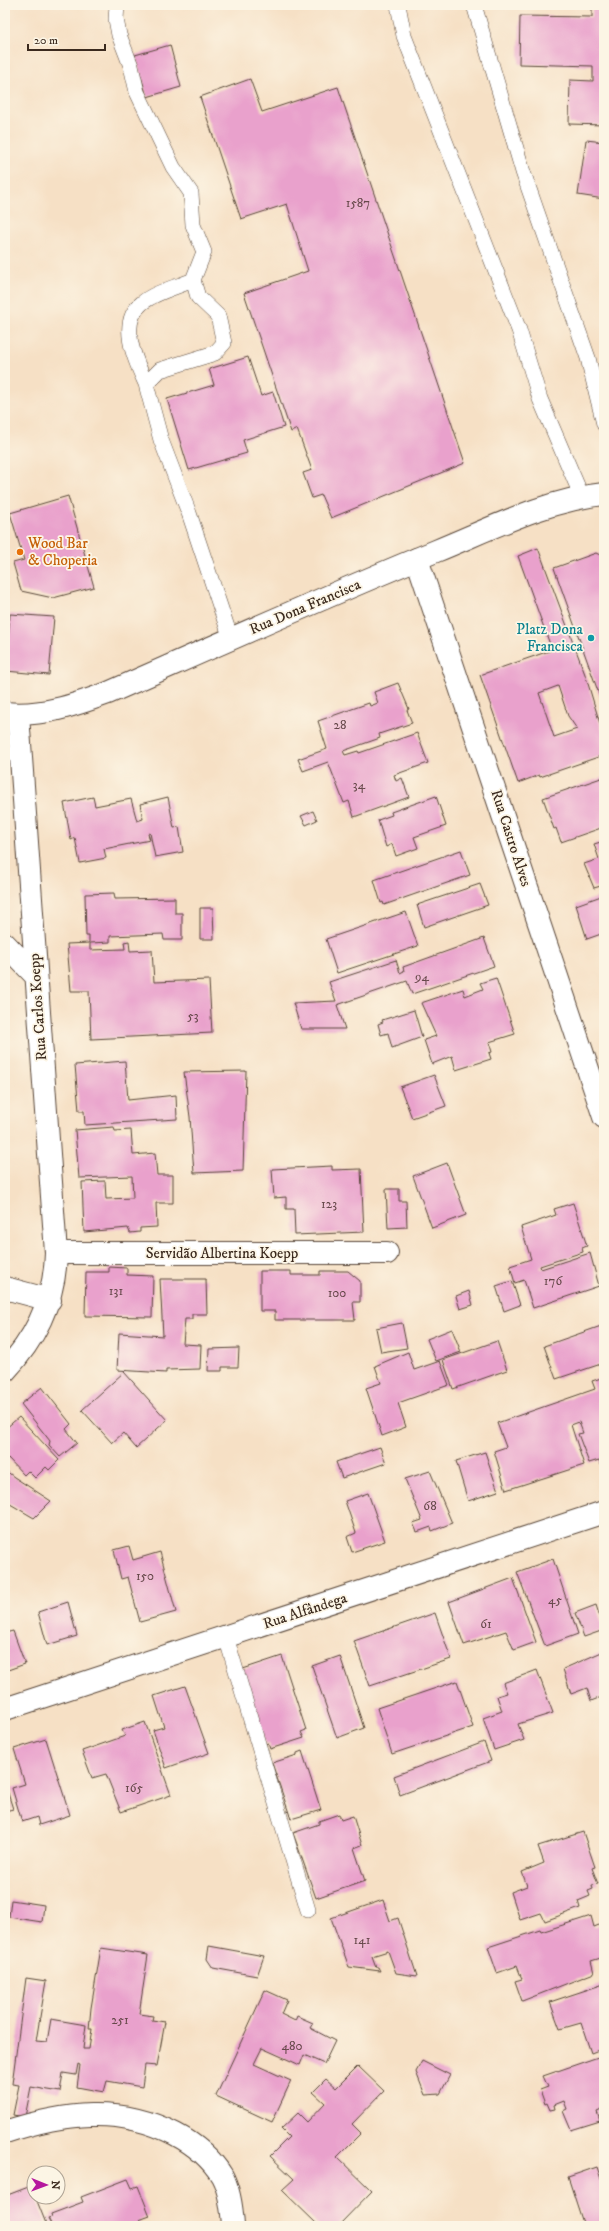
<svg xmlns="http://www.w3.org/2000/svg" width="609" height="2231" font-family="'IM FELL DW Pica',serif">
  <rect width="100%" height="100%" fill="#fcf5e5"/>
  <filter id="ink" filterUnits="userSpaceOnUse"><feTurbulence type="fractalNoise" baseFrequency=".025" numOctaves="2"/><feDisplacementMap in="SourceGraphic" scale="8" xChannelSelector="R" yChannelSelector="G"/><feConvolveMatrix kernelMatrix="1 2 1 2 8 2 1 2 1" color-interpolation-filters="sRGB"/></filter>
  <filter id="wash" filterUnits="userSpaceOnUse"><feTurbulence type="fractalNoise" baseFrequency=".012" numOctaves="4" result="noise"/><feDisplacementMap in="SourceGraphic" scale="16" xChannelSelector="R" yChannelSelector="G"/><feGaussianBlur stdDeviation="0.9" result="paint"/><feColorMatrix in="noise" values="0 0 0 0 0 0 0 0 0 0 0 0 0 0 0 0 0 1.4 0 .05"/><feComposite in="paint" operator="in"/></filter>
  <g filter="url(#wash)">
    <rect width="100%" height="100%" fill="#f6e0c5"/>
    <g id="blocks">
      <!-- building -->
      <path fill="#e9a1cc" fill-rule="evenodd" d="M 592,5 L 604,5 L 604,125 L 569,124 L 570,80 L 593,81 L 593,66 L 519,64 L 520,16 L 592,17 Z
        M 170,45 L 181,87 L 147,97 L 135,55 Z
        M 250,79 L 262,112 L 338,87 L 465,463 L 331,518 L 321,495 L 312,498 L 303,473 L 312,470 L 297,429 L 291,432 L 244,293 L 308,271 L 287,204 L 241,219 L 200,97 Z
        M 586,140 L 604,142 L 604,199 L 578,195 Z
        M 248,357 L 261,396 L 273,392 L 284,427 L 243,440 L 247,453 L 189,470 L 167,399 L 214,385 L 209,369 Z
        M 68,496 L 94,587 L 53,598 L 21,591 L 13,563 L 24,560 L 10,513 Z
        M 538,548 L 586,677 L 604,737 L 604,755 L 540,777 L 539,775 L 518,783 L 480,675 L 552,650 L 518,556 ZM 558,686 L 568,716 L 577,729 L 554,737 L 539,693 Z
        M 596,553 L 604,557 L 604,708 L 554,568 Z
        M 10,614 L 54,617 L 49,675 L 6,671 Z
        M 398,683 L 409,709 L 407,710 L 412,723 L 379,734 L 380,738 L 343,751 L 345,755 L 358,751 L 359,753 L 417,733 L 428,763 L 394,775 L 396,781 L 402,778 L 409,797 L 354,817 L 349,801 L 344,803 L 328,762 L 303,771 L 298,759 L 327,749 L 318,721 L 369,703 L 370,706 L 378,703 L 374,692 Z
        M 604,777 L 604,827 L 561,842 L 556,828 L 554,829 L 543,798 Z
        M 436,796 L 446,826 L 414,837 L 418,848 L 396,856 L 392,844 L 386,847 L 378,820 L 392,815 L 391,812 Z
        M 93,797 L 95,806 L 131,799 L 137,821 L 143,819 L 140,804 L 168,797 L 174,828 L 179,827 L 183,852 L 155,857 L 150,833 L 148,834 L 150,840 L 104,849 L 106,858 L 80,863 L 75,838 L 71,840 L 64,803 Z
        M 313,811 L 317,820 L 306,825 L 301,816 Z
        M 604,841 L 604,885 L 594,888 L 584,864 L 599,859 L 594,844 Z
        M 461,850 L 470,875 L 384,905 L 383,902 L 381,903 L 374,880 Z
        M 480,884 L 488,905 L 424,927 L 417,905 Z
        M 114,893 L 115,899 L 175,898 L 175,913 L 182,913 L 182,940 L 164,940 L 163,934 L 110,936 L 110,942 L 90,943 L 90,950 L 125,949 L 124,942 L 129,941 L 130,951 L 152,950 L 154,982 L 209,980 L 212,1033 L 91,1039 L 89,991 L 71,991 L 67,944 L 89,943 L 89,936 L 86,936 L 85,894 Z
        M 604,895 L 604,933 L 587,939 L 576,905 Z
        M 200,908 L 213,908 L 214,939 L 200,939 Z
        M 406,912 L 418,946 L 337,973 L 326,939 Z
        M 484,938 L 494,966 L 412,994 L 407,981 L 337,1005 L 345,1029 L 301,1029 L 293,1003 L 336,1001 L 329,982 L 396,960 L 400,973 L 404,971 L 403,967 Z
        M 496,978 L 515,1034 L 489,1042 L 492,1052 L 489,1053 L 491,1059 L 456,1070 L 452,1056 L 432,1064 L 424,1040 L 436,1036 L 421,1003 L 463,989 L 465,996 L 483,989 L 480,983 Z
        M 414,1010 L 422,1037 L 392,1048 L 388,1033 L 381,1035 L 378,1024 L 383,1022 L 382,1020 Z
        M 125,1061 L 128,1100 L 176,1095 L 177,1119 L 85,1125 L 84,1111 L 79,1111 L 75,1065 Z
        M 246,1071 L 243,1171 L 194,1173 L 190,1117 L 184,1072 Z
        M 434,1075 L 446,1106 L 412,1118 L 400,1087 Z
        M 114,1127 L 115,1131 L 131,1130 L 133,1155 L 155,1153 L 157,1175 L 173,1175 L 173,1203 L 156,1203 L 157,1227 L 140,1228 L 140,1232 L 130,1233 L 128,1228 L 84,1232 L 82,1182 L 105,1181 L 106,1199 L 133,1198 L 132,1176 L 79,1178 L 75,1130 Z
        M 447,1163 L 466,1215 L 432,1228 L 413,1176 Z
        M 332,1166 L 332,1170 L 361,1169 L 364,1232 L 295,1235 L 294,1209 L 286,1209 L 286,1197 L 274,1198 L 272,1169 Z
        M 386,1189 L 399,1189 L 399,1201 L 406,1201 L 407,1227 L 388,1228 Z
        M 573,1203 L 587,1246 L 582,1248 L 583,1252 L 540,1266 L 541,1269 L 590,1253 L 599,1286 L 533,1308 L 524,1280 L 515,1283 L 510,1266 L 531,1259 L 521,1227 L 556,1215 L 554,1209 Z
        M 109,1267 L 127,1268 L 127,1275 L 153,1276 L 152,1317 L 85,1316 L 86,1272 L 109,1272 Z
        M 260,1271 L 291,1271 L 291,1275 L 320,1275 L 320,1271 L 348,1271 L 360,1281 L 360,1302 L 353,1302 L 355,1320 L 275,1320 L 275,1311 L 260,1311 Z
        M 160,1279 L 206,1279 L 207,1314 L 192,1314 L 192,1319 L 185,1319 L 183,1344 L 201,1345 L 200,1369 L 166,1370 L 166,1373 L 117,1370 L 119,1333 L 163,1336 Z
        M 512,1281 L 520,1305 L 504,1311 L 496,1286 Z
        M 469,1291 L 473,1305 L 460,1309 L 456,1296 Z
        M 402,1323 L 407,1348 L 381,1352 L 376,1328 Z
        M 604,1325 L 604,1363 L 556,1379 L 544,1346 Z
        M 452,1329 L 461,1352 L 436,1361 L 427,1339 Z
        M 497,1341 L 507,1370 L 453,1389 L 443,1360 Z
        M 239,1348 L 238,1367 L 222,1367 L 222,1371 L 208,1371 L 209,1349 Z
        M 408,1352 L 414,1370 L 440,1361 L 449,1385 L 398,1403 L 406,1427 L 382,1436 L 366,1388 L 381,1383 L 375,1366 Z
        M 124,1372 L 167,1420 L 136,1448 L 123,1433 L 112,1443 L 82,1410 Z
        M 604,1377 L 604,1463 L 601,1465 L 599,1460 L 589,1463 L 578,1434 L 583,1433 L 579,1422 L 571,1425 L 584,1465 L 506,1490 L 494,1451 L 506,1447 L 497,1423 L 595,1389 L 592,1381 Z
        M 42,1387 L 71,1424 L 66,1429 L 77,1443 L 60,1457 L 49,1445 L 50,1441 L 21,1404 Z
        M 19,1417 L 59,1460 L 49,1470 L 46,1467 L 35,1478 L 28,1471 L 24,1475 L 8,1458 L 5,1461 L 5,1429 Z
        M 380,1447 L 386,1463 L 342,1478 L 336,1462 Z
        M 485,1452 L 498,1491 L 468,1501 L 456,1461 Z
        M 5,1470 L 14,1477 L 51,1501 L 34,1518 L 5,1501 Z
        M 430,1471 L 452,1523 L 432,1531 L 431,1527 L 417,1532 L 413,1523 L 422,1520 L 405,1479 Z
        M 368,1493 L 385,1541 L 352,1552 L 347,1537 L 356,1533 L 345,1501 Z
        M 129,1546 L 133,1560 L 160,1552 L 176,1612 L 140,1622 L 128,1577 L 121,1579 L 114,1550 Z
        M 553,1559 L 578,1634 L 545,1646 L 517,1572 Z
        M 513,1578 L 536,1642 L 514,1650 L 506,1631 L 464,1645 L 449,1602 Z
        M 68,1602 L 77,1636 L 47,1645 L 38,1612 Z
        M 596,1605 L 604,1630 L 584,1637 L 575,1613 Z
        M 435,1613 L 451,1659 L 370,1686 L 354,1641 Z
        M 13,1631 L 25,1664 L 5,1671 L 5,1633 Z
        M 604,1651 L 604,1696 L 591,1701 L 587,1688 L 571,1694 L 563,1669 Z
        M 282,1656 L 306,1730 L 301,1732 L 304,1738 L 270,1749 L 268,1743 L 265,1744 L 240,1670 Z
        M 340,1656 L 364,1728 L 337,1738 L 312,1666 Z
        M 537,1670 L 553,1713 L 518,1724 L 524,1740 L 494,1750 L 483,1718 L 502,1711 L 497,1696 L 507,1693 L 503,1683 Z
        M 457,1681 L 473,1727 L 392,1754 L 377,1708 Z
        M 185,1686 L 209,1753 L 166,1768 L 153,1730 L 164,1727 L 154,1696 Z
        M 145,1722 L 171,1795 L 121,1812 L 106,1774 L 92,1778 L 82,1751 L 125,1736 L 122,1730 Z
        M 46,1739 L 70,1815 L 39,1825 L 37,1817 L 22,1822 L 12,1788 L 25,1784 L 14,1749 Z
        M 484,1742 L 491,1761 L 400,1795 L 394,1776 Z
        M 302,1751 L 321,1810 L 291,1819 L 272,1763 L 297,1755 L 297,1753 Z
        M 5,1784 L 13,1809 L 5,1811 Z
        M 339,1814 L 341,1820 L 353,1816 L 362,1845 L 354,1848 L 365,1881 L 316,1898 L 293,1833 L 319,1824 L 319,1821 Z
        M 583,1832 L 595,1867 L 592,1868 L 598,1884 L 592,1885 L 593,1889 L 588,1891 L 590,1896 L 578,1901 L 580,1908 L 545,1921 L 541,1913 L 520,1920 L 511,1892 L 527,1886 L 522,1872 L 544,1863 L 538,1846 Z
        M 11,1900 L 44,1905 L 42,1922 L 9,1917 Z
        M 383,1900 L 390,1921 L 398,1918 L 417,1976 L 396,1973 L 388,1951 L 372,1956 L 376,1967 L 378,1967 L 380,1971 L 349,1967 L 331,1918 Z
        M 591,1916 L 594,1927 L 604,1923 L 604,1957 L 591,1961 L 594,1973 L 522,2001 L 515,1981 L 522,1979 L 517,1966 L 497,1973 L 488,1947 L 540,1930 L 541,1932 Z
        M 209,1946 L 264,1956 L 257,1976 L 213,1968 L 207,1959 Z
        M 101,1948 L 148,1955 L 139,2014 L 153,2016 L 152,2020 L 165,2022 L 157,2066 L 145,2065 L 142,2087 L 107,2081 L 104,2092 L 77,2087 L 80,2065 L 78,2064 L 76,2075 L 63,2073 L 60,2092 L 31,2087 L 25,2117 L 13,2115 L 19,2085 L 12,2084 L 26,1978 L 46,1981 L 36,2041 L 47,2042 L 51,2019 L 86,2025 L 83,2049 L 89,2049 L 92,2029 L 89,2029 L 91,2008 Z
        M 604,1984 L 604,2048 L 591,2053 L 581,2023 L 560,2029 L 550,2002 Z
        M 265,1990 L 287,2000 L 281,2014 L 295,2021 L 297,2016 L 313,2023 L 310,2028 L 335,2041 L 324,2064 L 304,2055 L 300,2065 L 262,2048 L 254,2064 L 291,2081 L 272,2122 L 216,2096 Z
        M 604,2055 L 604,2109 L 597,2112 L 600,2121 L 571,2130 L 563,2111 L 567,2109 L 564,2101 L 554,2105 L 555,2109 L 550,2110 L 547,2103 L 545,2104 L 540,2090 L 548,2087 L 543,2076 Z
        M 422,2061 L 450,2075 L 440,2094 L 425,2095 L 416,2072 Z
        M 358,2066 L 384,2091 L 352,2124 L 361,2133 L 337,2157 L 372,2191 L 338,2226 L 319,2226 L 282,2190 L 294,2179 L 270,2156 L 289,2137 L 281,2129 L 298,2113 L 307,2122 L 325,2103 L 313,2092 L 326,2079 L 336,2088 Z
        M 597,2167 L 604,2188 L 604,2226 L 584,2226 L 568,2177 Z
        M 128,2179 L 132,2188 L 138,2186 L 150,2216 L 139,2220 L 141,2226 L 52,2226 L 48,2218 L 52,2217 L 51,2214 L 83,2202 L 81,2197 Z
        M 31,2186 L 47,2226 L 5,2226 L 5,2196 Z"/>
    </g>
  </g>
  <g filter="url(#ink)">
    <use href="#blocks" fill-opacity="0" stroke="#574537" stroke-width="1"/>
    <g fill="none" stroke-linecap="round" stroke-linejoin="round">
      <!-- service casing -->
      <g stroke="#574537" stroke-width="16">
        <path id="service" d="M 117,5 L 116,19 L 119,35 L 131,66 L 137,92 L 173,167 L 191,193 L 193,225 L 204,252 L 193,280 L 198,297 L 218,316 L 224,343 L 215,353 L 160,370 L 146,384 L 161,440 L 189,513 L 231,639
          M 398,5 L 404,36 L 519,330 L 540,399 L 582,497
          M 474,5 L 523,172 L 588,358 L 604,424
          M 146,384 C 136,362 117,323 142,303 C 155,292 177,287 193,280
          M 226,1637 L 308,1910"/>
      </g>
      <!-- minor casing -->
      <g stroke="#574537" stroke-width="24">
        <path id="minor" d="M 417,559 L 604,1117
          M 5,944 L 35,975
          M 56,1253 L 387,1253
          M 5,1288 L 50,1300
          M 5,1371 C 36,1338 55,1299 56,1253 L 18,715
          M 5,1709 L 604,1512
          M 5,2132 C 63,2113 119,2105 175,2134 C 194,2144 211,2158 222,2176 C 230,2191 232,2209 233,2226"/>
      </g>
      <!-- primary casing -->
      <g stroke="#574537" stroke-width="24">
        <path id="primary" d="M 5,713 C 41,717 75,705 108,693 C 217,645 326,596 436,551 C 490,529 546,500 604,494"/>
      </g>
      <!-- service -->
      <use href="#service" stroke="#fff" stroke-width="15"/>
      <!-- minor -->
      <use href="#minor" stroke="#fff" stroke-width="22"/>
      <!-- primary -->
      <use href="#primary" stroke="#fff" stroke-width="22"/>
    </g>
  </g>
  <!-- markers -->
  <circle fill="#e8710a" stroke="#fcf5e5" stroke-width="1.5" cx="20" cy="552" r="4"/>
  <circle fill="#0f9aa8" stroke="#fcf5e5" stroke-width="1.5" cx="591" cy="638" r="4"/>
  <g text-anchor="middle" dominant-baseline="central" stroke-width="3.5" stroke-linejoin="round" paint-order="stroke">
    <!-- number labels -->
    <g font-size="13" fill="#66484a">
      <text x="358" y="203">1587</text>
      <text x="340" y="725">28</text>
      <text x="359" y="785">34</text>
      <text x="422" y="977">94</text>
      <text x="193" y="1016">53</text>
      <text x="329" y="1204">123</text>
      <text x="553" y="1281">176</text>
      <text x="116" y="1291">131</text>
      <text x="337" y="1293">100</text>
      <text x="430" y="1506">68</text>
      <text x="145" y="1576">150</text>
      <text x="555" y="1600">45</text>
      <text x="486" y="1624">61</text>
      <text x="134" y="1788">165</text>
      <text x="362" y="1940">141</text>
      <text x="120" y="2020">251</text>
      <text x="292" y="2046">480</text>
    </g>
    <!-- food labels -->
    <g font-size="15" fill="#c56008" stroke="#fcf5e5" text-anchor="start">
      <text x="28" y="543">Wood Bar<tspan x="28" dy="17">&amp; Choperia</tspan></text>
    </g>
    <!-- street labels -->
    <g font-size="15" fill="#3b2a1e" stroke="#fcf5e5">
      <text transform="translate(305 607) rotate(-23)">Rua Dona Francisca</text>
      <text transform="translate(511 838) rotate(72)">Rua Castro Alves</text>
      <text transform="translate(38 1007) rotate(-94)">Rua Carlos Koepp</text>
      <text x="222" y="1253">Servidão Albertina Koepp</text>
      <text transform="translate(305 1611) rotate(-18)">Rua Alfândega</text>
    </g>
    <!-- culture labels -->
    <g font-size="15" fill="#0d838f" stroke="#fcf5e5" text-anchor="end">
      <text x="583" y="629">Platz Dona<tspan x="583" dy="17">Francisca</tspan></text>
    </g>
  </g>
  <!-- margin -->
  <rect width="609" height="2231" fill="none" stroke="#fcf5e5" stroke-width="20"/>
  <!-- north arrow -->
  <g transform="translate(46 2185) rotate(91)"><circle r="19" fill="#fcf5e5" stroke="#afa495"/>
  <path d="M0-3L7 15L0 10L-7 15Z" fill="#b5179e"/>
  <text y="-6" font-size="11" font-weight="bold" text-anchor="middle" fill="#3b2a1e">N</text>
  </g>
  <!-- scale -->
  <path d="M28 44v6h77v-6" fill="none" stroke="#3b2a1e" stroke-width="2"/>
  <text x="34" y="44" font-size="12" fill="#3b2a1e" stroke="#fcf5e5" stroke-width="3" paint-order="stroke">20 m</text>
</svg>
